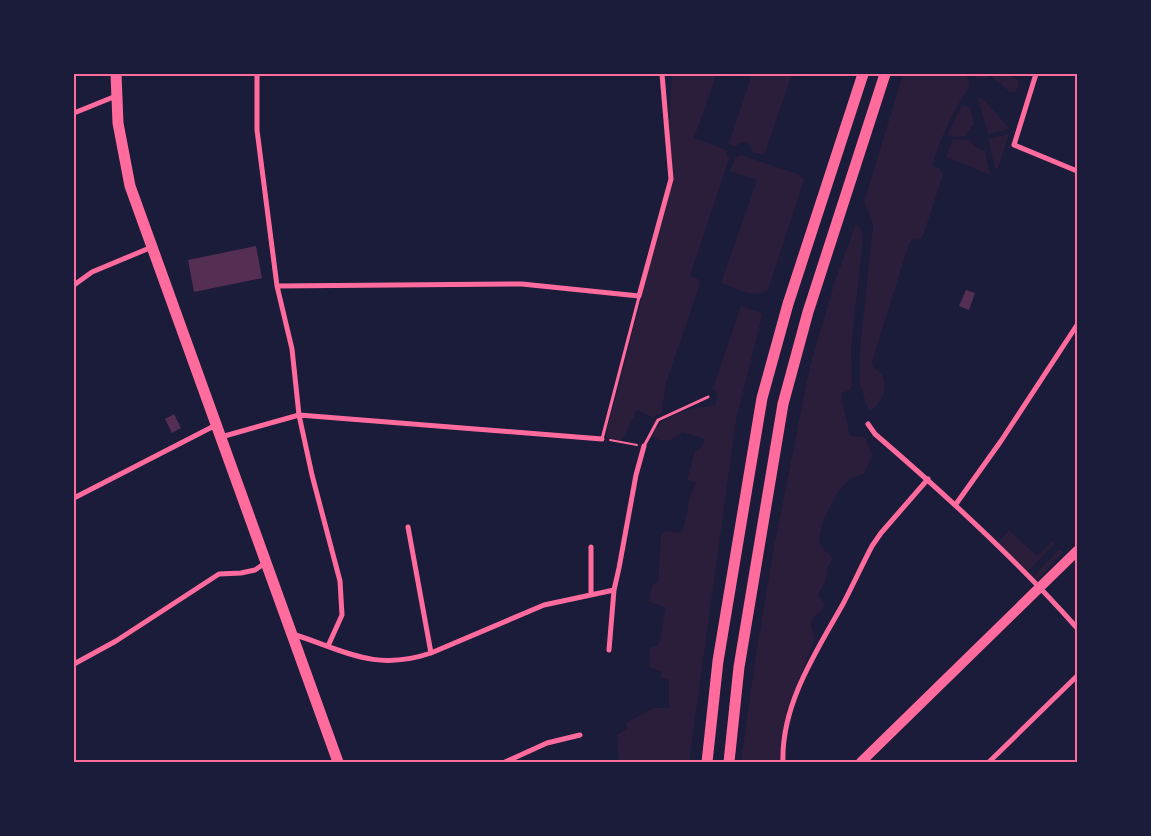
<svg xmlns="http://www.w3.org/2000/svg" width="1151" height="836" font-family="Barlow,sans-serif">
  <rect width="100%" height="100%" fill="#1b1b3a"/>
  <!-- green -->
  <path fill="#2a1e3b" d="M 672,74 L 717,74 L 694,138 L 727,150 L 727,155 L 729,159 L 690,276 L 698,279 L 700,284 L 666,383 L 662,413 L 652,417 L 637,410 L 624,437 L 621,441 L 605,437 L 673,179 L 669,121 Z
    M 752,74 L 792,74 L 765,153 L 763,155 L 752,152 L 751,145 L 742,142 L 736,146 L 730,145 L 729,143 Z
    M 903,74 L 965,74 C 967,77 970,80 969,85 C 969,90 965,93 962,98 C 954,112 934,151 933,166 L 940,169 L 943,175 L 924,233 L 921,239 L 912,240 L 909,244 L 872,362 L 873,367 C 877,370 883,374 884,380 C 887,390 880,405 871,410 L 867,407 L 860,383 L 860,349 L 873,227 L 872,220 L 864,202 Z
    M 972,74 C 987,74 1009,70 1019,82 L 1016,92 L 1010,92 L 991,76 C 983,79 979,82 972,74 Z
    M 978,99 L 983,99 L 1010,129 L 988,134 Z
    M 962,105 L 970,107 L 974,124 L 968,132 L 967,136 L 953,137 L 947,135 Z
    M 1009,134 L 998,168 L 995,169 L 988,139 Z
    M 953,139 L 970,140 L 975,147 L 985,151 L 990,175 L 946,157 Z
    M 741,155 L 800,175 L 804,180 L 768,290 C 755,300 735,288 721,283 L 757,180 L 730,171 L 735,158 Z
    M 856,223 L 861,229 L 863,236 L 851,350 L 852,385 L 850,390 L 842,393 L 841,397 L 850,436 L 864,437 L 873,454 L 864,474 L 850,479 L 838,492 L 823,521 L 819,540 L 822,548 L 831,556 L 832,560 L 827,569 L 826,581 L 818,594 L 819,597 L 824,602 C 827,618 802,610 815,637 L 787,711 L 781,738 L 780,762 L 741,762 L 756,655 L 774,547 L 810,366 L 835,281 Z
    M 741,306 L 761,313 L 762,316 L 736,420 L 689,762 L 619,762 L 617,735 L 628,728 L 626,723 L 654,708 L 669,708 L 669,680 L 661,678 L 662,672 L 649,667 L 650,648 L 657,646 L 661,639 L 665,607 L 649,602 L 652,585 L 658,582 L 661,534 L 665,531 L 680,533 L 683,531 L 691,492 L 693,492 L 696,482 L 687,480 L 695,451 L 701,447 L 705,439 L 682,432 C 673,441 663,444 651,436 C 664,412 690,409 715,405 L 718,395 L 713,388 Z
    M 1009,530 L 1037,556 L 1052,541 L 1055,543 L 1028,571 L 998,542 Z
    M 1059,549 L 1063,552 L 1037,581 L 1033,577 Z"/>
  <!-- building -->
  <path fill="#542f53" d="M 256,246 L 262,278 L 194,292 L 188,260 Z
    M 966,290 L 975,293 L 969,310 L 959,306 Z
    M 174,414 L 181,428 L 172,433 L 165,419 Z"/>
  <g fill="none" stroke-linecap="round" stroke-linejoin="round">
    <!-- path -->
    <path stroke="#ff6b9d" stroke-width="2" d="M 610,440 L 637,445"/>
    <!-- service -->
    <path stroke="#ff6b9d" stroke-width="3" d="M 602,439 L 639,297
      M 644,446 L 658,420 L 708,397"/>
    <!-- minor -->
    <path stroke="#ff6b9d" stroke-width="5" d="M 257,74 L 257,130 L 277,286 L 292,349 L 299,415 L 312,475 L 340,581 L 342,615 L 328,646
      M 1036,74 L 1014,145 L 1077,171
      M 74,113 L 116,96
      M 74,285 L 92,272 L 152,247
      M 277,286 L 522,284 L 639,296 L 671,179 L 662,74
      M 868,424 L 875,434 C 946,495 1015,558 1077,628
      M 221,437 L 299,415 L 602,439
      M 74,498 L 216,425
      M 956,504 L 1001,441 L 1077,325
      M 408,527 L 431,653
      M 591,595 L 591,547
      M 293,634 C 345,651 375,672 431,653 L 544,605 L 614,590
      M 609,650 L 614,590 L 619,568 L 636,475 L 644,446
      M 74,664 L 116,641 L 219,574 L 241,573 L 255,570 L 265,563
      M 505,762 L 547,743 L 580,735
      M 783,762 C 781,705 816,652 843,604 C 853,585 862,565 872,546 L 881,533 L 928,479
      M 989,762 L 1077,676"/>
    <!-- secondary -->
    <path stroke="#ff6b9d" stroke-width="10" d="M 861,762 L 1077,551"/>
    <!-- primary -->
    <path stroke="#ff6b9d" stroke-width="11" d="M 116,74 L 118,123 L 130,186 L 338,762
      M 707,762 L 718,661 L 762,398 L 788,304 L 863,74
      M 729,762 L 739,667 L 783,404 L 808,312 L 885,74"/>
  </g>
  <!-- border -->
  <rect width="1151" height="836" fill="none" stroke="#1b1b3a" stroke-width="150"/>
  <rect x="75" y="75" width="1001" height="686" fill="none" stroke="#ff6b9d" stroke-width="2"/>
</svg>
